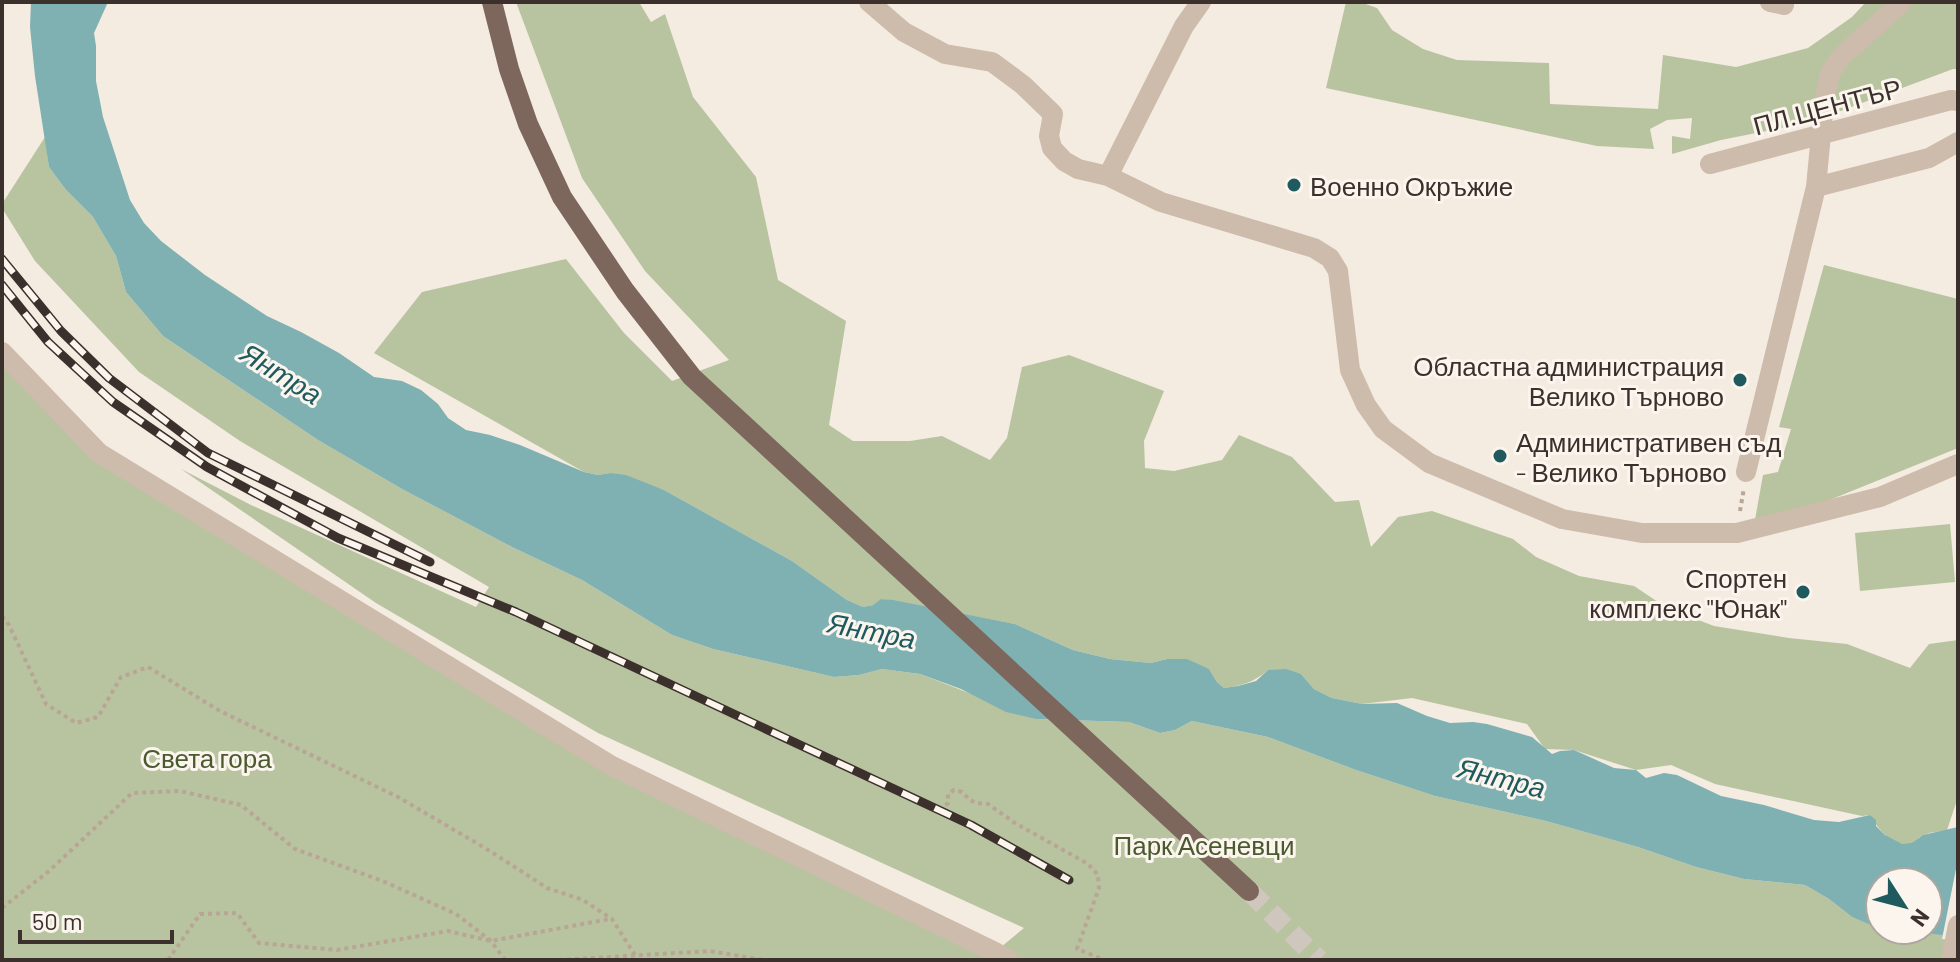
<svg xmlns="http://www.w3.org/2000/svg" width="1960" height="962" font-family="Barlow,sans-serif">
  <rect width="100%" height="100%" fill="#f4ebe1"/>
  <!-- green -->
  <path fill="#b8c4a0" d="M 516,2 L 639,2 L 651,22 L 665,14 L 693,97 L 756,177 L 778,280 L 846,321 L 829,425 L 853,441 L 910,441 L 942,436 L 990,460 L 1007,438 L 1022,367 L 1069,355 L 1164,391 L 1144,441 L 1145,468 L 1174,471 L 1222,460 L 1239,435 L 1292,457 L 1335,502 L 1359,500 L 1371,547 L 1398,517 L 1432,511 L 1513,539 L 1536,557 L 1579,576 L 1634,586 L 1667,608 L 1714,626 L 1789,638 L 1847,644 L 1910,668 L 1929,644 L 1958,640 L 1958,797 L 1947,830 C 1939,832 1928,832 1922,836 C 1917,838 1916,842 1911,844 C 1894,849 1877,828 1870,815 L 1862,816 L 1715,784 L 1671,765 L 1636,770 L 1574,750 L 1545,749 L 1527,724 L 1412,698 L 1362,704 L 1332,698 L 1314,689 L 1301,674 L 1268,670 C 1254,682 1242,686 1224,688 L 1217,682 L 1209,669 L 1167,659 L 1151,663 L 1110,659 L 1073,650 L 1015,624 L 882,599 L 873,605 L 863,607 L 847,600 L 792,561 L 664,490 L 610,473 L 598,475 L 584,472 L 374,353 L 422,292 L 566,259 L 624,333 L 672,381 L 729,360 L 645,271 L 582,178 Z
    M 1346,2 L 1360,2 L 1377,8 L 1392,30 L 1423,49 L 1457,60 L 1549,63 L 1550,104 L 1658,109 L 1663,55 L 1736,67 L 1808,48 L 1852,17 L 1866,2 L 1958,2 L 1958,69 L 1953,69 L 1811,122 L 1721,140 L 1672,154 L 1672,136 L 1690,139 L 1692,118 L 1667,120 L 1650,129 L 1654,149 L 1597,146 L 1326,88 Z
    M 45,137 L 49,167 L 66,190 L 93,217 L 116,256 L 126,292 L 163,336 L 318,440 L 402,489 L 514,548 L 582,580 L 672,635 L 713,649 L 834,677 L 859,675 L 882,669 L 920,674 L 1036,719 L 1129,722 L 1160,733 L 1175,730 L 1192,721 L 1268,737 L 1356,770 L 1435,796 L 1546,821 L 1638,847 L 1696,867 L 1744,879 L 1805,885 L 1829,899 L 1852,917 L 1880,928 L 1880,930 L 1924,932 L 1958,937 L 1958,960 L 2,960 L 2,352 L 99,453 L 612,766 L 995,952 L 1024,928 L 598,733 L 376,603 L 181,469 L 251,505 L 476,607 L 489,587 L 240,441 L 139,372 L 35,261 L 2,208 L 2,204 Z
    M 1824,265 L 1958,299 L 1958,448 L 1753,531 L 1763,475 L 1778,472 L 1791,429 L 1779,427 Z
    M 1950,524 L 1955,582 L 1860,591 L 1855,533 Z"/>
  <!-- water -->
  <path fill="#7fb0b2" d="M 31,2 L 108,2 L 94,33 L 96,46 L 96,81 L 103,117 L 130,200 L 144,223 L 161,241 L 205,275 L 267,316 L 301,332 L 339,353 L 374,377 L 402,381 L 421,390 L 438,404 L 448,418 L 466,430 L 490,435 L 520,445 L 584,472 L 598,475 L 610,473 L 626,475 L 664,490 L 792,561 L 847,600 L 863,607 L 873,605 L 881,599 L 893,600 L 1015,624 L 1073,650 L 1110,659 L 1151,663 L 1167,659 L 1187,659 L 1209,669 L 1217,682 L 1224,688 L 1238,686 L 1256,681 L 1268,670 L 1286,669 L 1301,674 L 1314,689 L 1332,698 L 1362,704 L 1397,703 L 1427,716 L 1450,723 L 1473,722 L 1487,724 L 1532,737 L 1552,754 L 1560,751 L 1574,750 L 1614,768 L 1636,770 L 1646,778 L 1664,773 L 1677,775 L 1721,796 L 1764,805 L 1814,820 L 1839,822 L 1870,815 L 1876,820 L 1876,826 L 1885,835 L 1902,844 L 1912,843 L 1923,835 L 1958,827 L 1958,937 L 1902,930 L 1928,930 L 1928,882 L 1880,882 L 1880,928 L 1878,928 L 1852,917 L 1829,899 L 1805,885 L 1744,879 L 1696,867 L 1638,847 L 1546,821 L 1435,796 L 1356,770 L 1268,737 L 1192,721 L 1175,730 L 1160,733 L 1129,722 L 1036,719 L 1006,712 L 961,689 L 920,674 L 882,669 L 859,675 L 834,677 L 713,649 L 672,635 L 582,580 L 514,548 L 402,489 L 318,440 L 163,336 L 126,292 L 116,256 L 93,217 L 66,190 L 49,167 L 35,76 L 30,27 Z"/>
  <!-- pier -->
  <path fill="#f4ebe1" d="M 1958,859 L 1958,941 L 1942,939 Z"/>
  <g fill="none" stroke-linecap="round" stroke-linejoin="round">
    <!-- major-tunnel -->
    <path stroke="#cfc6bd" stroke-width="20" stroke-dasharray="20 10" stroke-linecap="butt" d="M 1249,891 L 1319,960"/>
    <!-- path -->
    <path stroke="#b9a596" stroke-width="4" stroke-dasharray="4 4" stroke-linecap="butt" d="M 1740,511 L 1744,488
      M 2,616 L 9,625 L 46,704 L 76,723 L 98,717 L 121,677 L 148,667 L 220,711 L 398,797 L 490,851 L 547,888 L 583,900 L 612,919 L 635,955
      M 939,810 L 948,803 L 948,794 L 954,790 L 962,792 L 970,800 L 976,803 L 988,804 L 1015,823 L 1088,864 L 1098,875 L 1099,888 L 1077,949 L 1105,960
      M 2,908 L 49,871 L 132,793 L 180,791 L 241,805 L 295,849 L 385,882 L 456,914 L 491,941 L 505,960
      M 168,960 L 200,914 L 237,913 L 259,943 L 337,950 L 448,931 L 491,941 L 610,919
      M 559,960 L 710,951 L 763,960"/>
    <!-- minor -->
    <path stroke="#cdbbac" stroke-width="20" d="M 869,2 L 904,32 L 945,54 L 992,62 L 1023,85 L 1053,114 L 1049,136 L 1052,148 L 1064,161 L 1078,169 L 1108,176 L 1161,202 L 1314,248 L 1330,258 L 1338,271 L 1350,370 L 1366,405 L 1383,429 L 1429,463 L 1562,519 L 1642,533 L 1737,533 L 1880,497 L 1958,464
      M 1770,2 L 1784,5
      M 1710,164 L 1951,100 L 1958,101
      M 1108,176 L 1184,26 L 1201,2
      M 1816,187 L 1929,158 L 1958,142
      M 2,352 L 99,453 L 612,766 L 995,952 L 1008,960
      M 1746,472 L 1816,187 L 1824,103 L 1830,73 L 1841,57 L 1902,2
      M 1951,960 L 1958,925"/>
    <!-- major -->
    <path stroke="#7d675c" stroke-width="20" d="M 492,2 L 509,69 L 528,124 L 562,197 L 625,291 L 692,377 L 1249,891"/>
    <!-- rail casing -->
    <g stroke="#3b302b" stroke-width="9">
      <path id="rail" d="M 2,259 L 61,331 L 109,378 L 208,453 L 430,562
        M 2,285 L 48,342 L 113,402 L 207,467 L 338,538 L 516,612 L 971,825 L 1069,880"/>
    </g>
    <!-- rail -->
    <use href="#rail" stroke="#fbf5ee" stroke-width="6" stroke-dasharray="18" stroke-linecap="butt"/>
  </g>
  <!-- markers -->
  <g fill="#1f5a5e" stroke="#fbf5ee" stroke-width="3">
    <circle cx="1294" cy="185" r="8"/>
    <circle cx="1740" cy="380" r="8"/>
    <circle cx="1500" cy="456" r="8"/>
    <circle cx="1803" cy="592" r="8"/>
  </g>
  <g text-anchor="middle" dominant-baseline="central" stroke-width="6" stroke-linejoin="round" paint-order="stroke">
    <!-- street labels -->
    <g font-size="26" fill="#3b302b" stroke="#fbf5ee">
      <text transform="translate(1827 106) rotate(-15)">ПЛ.ЦЕНТЪР</text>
    </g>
    <!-- poi labels -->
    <g font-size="26" fill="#3b302b" stroke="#fbf5ee" text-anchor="start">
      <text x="1310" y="185">Военно Окръжие</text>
      <text x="1724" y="365" text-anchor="end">Областна администрация<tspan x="1724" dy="30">Велико Търново</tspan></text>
      <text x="1516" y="441">Административен съд<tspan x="1516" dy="30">- Велико Търново</tspan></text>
      <text x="1787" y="577" text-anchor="end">Спортен<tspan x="1787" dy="30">комплекс "Юнак"</tspan></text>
    </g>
    <!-- park labels -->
    <g font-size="26" fill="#4a5a2e" stroke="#fbf5ee">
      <text x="207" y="757">Света гора</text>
      <text x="1204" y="844">Парк Асеневци</text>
    </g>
    <!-- water labels -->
    <g font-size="28" font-style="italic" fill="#1f5a5e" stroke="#fbf5ee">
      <text transform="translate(282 373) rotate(32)">Янтра</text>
      <text transform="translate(872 630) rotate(11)">Янтра</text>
      <text transform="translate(1502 777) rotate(14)">Янтра</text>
    </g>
  </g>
  <!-- border -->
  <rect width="1960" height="962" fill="none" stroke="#3b302b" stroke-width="8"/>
  <!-- north arrow -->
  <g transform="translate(1904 906) rotate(126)"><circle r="38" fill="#fbf5ee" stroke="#aea6a0" stroke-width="2"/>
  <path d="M0-6L14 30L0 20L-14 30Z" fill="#1f5a5e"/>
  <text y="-12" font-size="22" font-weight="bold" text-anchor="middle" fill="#3b302b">N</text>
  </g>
  <!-- scale -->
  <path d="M20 930v12h152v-12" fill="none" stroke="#3b302b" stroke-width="4"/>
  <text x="32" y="930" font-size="24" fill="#3b302b" stroke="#fbf5ee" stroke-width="6" paint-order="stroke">50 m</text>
</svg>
